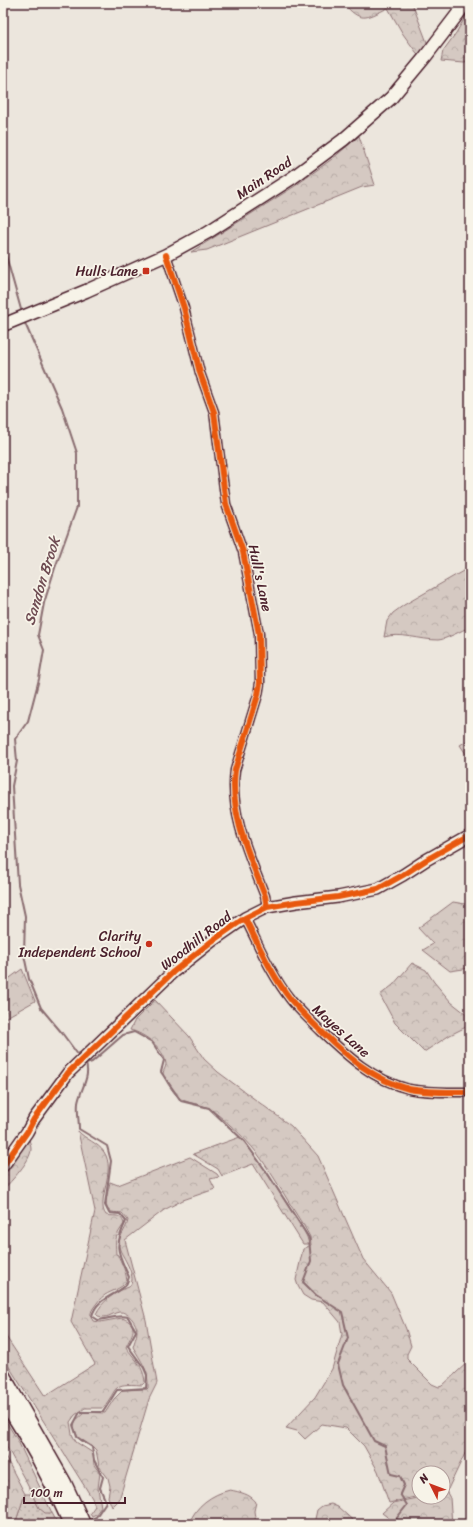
<svg xmlns="http://www.w3.org/2000/svg" width="473" height="1527" font-family="Sriracha,sans-serif">
  <defs>
    <pattern id="grass-dots" width="8" height="8" patternUnits="userSpaceOnUse"><rect width="8" height="8" fill="#d5c9c2"/><path d="M2 2h.1M6 6h.1" fill="none" stroke="#b8aca7" stroke-width="1.8" stroke-linecap="round"/></pattern>
    <pattern id="forest-crowns" width="20" height="18" patternUnits="userSpaceOnUse"><rect width="20" height="18" fill="#d5c9c2"/><path d="M2 6a3 3 0 1 1 6 0M12 15a3 3 0 1 1 6 0" fill="none" stroke="#b8aca7"/></pattern>
  </defs>
  <rect width="100%" height="100%" fill="#ece6dd"/>
  <filter id="ink" filterUnits="userSpaceOnUse"><feTurbulence type="fractalNoise" baseFrequency=".025" numOctaves="2"/><feDisplacementMap in="SourceGraphic" scale="8" xChannelSelector="R" yChannelSelector="G"/><feConvolveMatrix kernelMatrix="1 2 1 2 8 2 1 2 1" color-interpolation-filters="sRGB"/></filter>
  <g filter="url(#ink)">
    <!-- grass -->
    <path fill="url(#grass-dots)" stroke="#907476" d="M 25,1494 L 32,1494 C 37,1504 40,1513 52,1513 L 58,1524 L 15,1524 Z"/>
    <!-- forest -->
    <path fill="url(#forest-crowns)" stroke="#907476" d="M 343,3 L 412,3 L 428,45 L 419,56 L 403,34 L 388,8 C 365,19 361,23 343,3 Z
      M 470,9 L 470,62 L 464,63 L 441,61 L 443,51 L 456,33 Z
      M 359,136 L 375,185 L 362,187 L 207,250 L 191,252 L 295,186 L 332,159 Z
      M 470,567 L 470,627 C 462,630 445,640 438,640 C 420,640 401,632 384,637 L 387,621 L 393,613 L 404,605 Z
      M 470,739 L 470,760 L 460,745 Z
      M 453,902 L 465,904 L 470,903 L 470,968 L 450,971 L 423,950 L 433,944 L 418,928 Z
      M 412,963 L 426,970 L 434,982 L 451,1002 L 470,1017 L 470,1025 L 450,1035 L 424,1052 L 395,1023 L 380,995 L 393,985 Z
      M 22,969 L 35,1001 L 3,1019 L 3,983 Z
      M 155,1000 L 189,1036 L 204,1059 L 218,1072 L 291,1126 L 318,1156 L 363,1259 L 391,1293 L 406,1329 L 411,1346 L 407,1354 L 407,1359 L 432,1384 L 439,1387 L 442,1386 L 470,1360 L 470,1443 L 448,1489 L 443,1490 L 443,1473 L 419,1473 L 419,1496 L 389,1503 L 378,1471 L 364,1446 L 346,1428 L 322,1424 L 305,1439 L 297,1431 L 286,1428 L 315,1397 L 332,1369 L 342,1334 L 340,1322 L 323,1302 L 311,1300 L 303,1295 L 298,1286 L 296,1280 L 303,1249 L 311,1245 L 310,1237 L 304,1226 L 304,1225 L 303,1225 C 289,1203 277,1181 262,1160 C 249,1141 231,1125 213,1111 C 202,1102 186,1105 177,1096 C 173,1092 163,1078 163,1073 C 164,1069 166,1067 166,1064 C 164,1048 144,1033 130,1030 L 135,1020 Z
      M 78,1131 C 85,1139 98,1143 104,1152 C 117,1171 95,1201 106,1215 C 115,1217 121,1213 124,1224 C 115,1237 115,1238 116,1254 L 118,1255 C 120,1260 129,1277 126,1282 C 121,1289 111,1291 105,1295 C 100,1298 97,1303 94,1307 C 90,1313 90,1315 93,1321 L 100,1322 L 122,1318 C 141,1325 131,1335 126,1347 C 128,1351 130,1352 132,1355 C 139,1363 144,1371 145,1382 L 142,1385 C 110,1383 120,1387 103,1408 L 85,1408 L 75,1415 L 70,1422 L 72,1434 L 76,1442 L 93,1453 L 94,1465 L 100,1473 L 98,1488 L 101,1507 L 96,1514 L 92,1516 L 90,1513 L 95,1506 L 92,1498 L 3,1357 L 3,1332 L 45,1396 L 95,1364 L 71,1322 L 95,1211 Z
      M 28,1136 C 29,1140 31,1145 31,1149 C 31,1161 11,1181 3,1190 L 3,1172 L 8,1167 Z
      M 240,1137 L 259,1161 L 301,1226 L 299,1227 L 302,1227 L 307,1237 L 309,1244 L 303,1244 L 253,1164 L 222,1176 L 218,1169 L 193,1154 Z
      M 190,1157 L 217,1174 L 219,1177 L 210,1179 L 215,1189 L 183,1200 L 164,1210 L 125,1240 L 146,1320 L 157,1383 L 149,1399 L 119,1500 L 112,1507 L 108,1497 L 110,1486 L 108,1478 L 99,1466 L 96,1450 L 92,1446 L 84,1443 L 78,1438 L 74,1427 L 75,1421 L 85,1412 L 105,1413 L 114,1399 L 123,1390 L 147,1389 L 148,1388 C 149,1370 141,1361 133,1347 C 134,1342 137,1337 137,1331 C 137,1323 128,1311 119,1312 C 110,1314 108,1319 98,1316 L 96,1314 C 101,1302 116,1291 129,1287 C 138,1278 124,1259 120,1250 C 115,1239 127,1230 128,1220 L 122,1213 C 119,1212 116,1213 112,1212 C 101,1210 109,1189 110,1182 L 118,1185 Z
      M 3,1417 L 17,1439 L 52,1513 L 45,1513 L 39,1508 L 26,1482 L 3,1440 Z
      M 3,1452 L 25,1494 L 15,1524 L 3,1524 Z
      M 230,1490 C 240,1492 250,1494 256,1502 L 254,1511 L 256,1524 L 189,1524 C 195,1506 212,1494 230,1490 Z
      M 446,1491 L 450,1498 L 452,1524 L 393,1524 L 391,1520 L 382,1513 L 393,1503 L 423,1497 L 443,1497 L 443,1492 Z
      M 331,1504 L 338,1507 L 357,1524 L 317,1524 L 315,1519 L 317,1510 L 322,1506 Z"/>
    <g fill="none" stroke-linecap="round" stroke-linejoin="round">
      <!-- stream -->
      <path stroke="#896c6f" stroke-width="2" d="M 3,245 L 22,313
        M 24,321 L 62,408 L 77,453 L 77,507 L 55,568 L 44,603 L 38,635 L 44,650 L 39,679 L 28,721 L 15,739 L 17,761 L 12,786 L 18,884 L 25,916 L 24,955 L 29,979 L 41,1008 L 62,1033 L 79,1056
        M 85,1062 C 92,1075 80,1090 78,1103 C 77,1111 79,1121 79,1129 L 107,1146 L 111,1161 L 105,1205 L 109,1213 L 120,1214 L 126,1221 C 113,1248 118,1252 129,1277 C 128,1280 127,1284 125,1286 C 113,1297 97,1298 92,1316 L 98,1320 C 109,1319 118,1314 128,1317 L 136,1331 L 128,1346 L 144,1368 L 147,1375 L 146,1388 L 117,1390 L 103,1412 L 80,1412 L 73,1425 L 77,1437 L 92,1447 L 94,1460 L 103,1477 L 100,1488 L 106,1502 L 96,1517 L 88,1521
        M 86,1064 L 92,1062 L 123,1035 L 134,1032 L 152,1042 L 164,1060 L 161,1072 L 181,1101 L 209,1108 L 245,1142 L 268,1174 L 309,1238 L 311,1261 L 303,1282 L 316,1295 L 342,1312 L 348,1338 L 338,1364 L 343,1385 L 374,1441 L 385,1446 L 391,1474 L 400,1476 L 404,1485 L 400,1494 L 407,1505 L 396,1519 L 400,1524"/>
      <!-- street casing -->
      <g stroke="#4a1f2b" stroke-width="11">
        <path id="street" d="M 166,255 L 184,308 L 200,373 L 214,412 L 226,504 L 243,552 L 259,634 L 260,683 L 258,695 L 235,770 C 229,813 250,857 265,896 L 267,907
          M 245,918 C 259,946 272,976 291,1000 C 300,1011 311,1021 321,1031 C 347,1056 373,1080 409,1089 C 429,1093 450,1092 470,1092"/>
      </g>
      <!-- secondary casing -->
      <g stroke="#4a1f2b" stroke-width="14">
        <path id="secondary" d="M 3,1166 L 27,1132 L 34,1119 L 68,1073 L 173,972 L 212,941 L 245,918 L 267,907 L 296,902 L 338,897 L 378,889 L 403,875 L 426,860 L 470,835"/>
      </g>
      <!-- primary casing -->
      <g stroke="#4a1f2b" stroke-width="15">
        <path id="primary" d="M 3,325 L 86,291 L 166,255 L 208,232 L 292,178 L 343,140 L 391,98 L 425,57 L 460,11 L 465,3"/>
      </g>
      <!-- highway casing -->
      <g stroke="#4a1f2b" stroke-width="17">
        <path id="highway" d="M 3,1376 L 64,1483 L 83,1524
          M 3,1398 C 29,1438 52,1481 71,1524"/>
      </g>
      <!-- street -->
      <use href="#street" stroke="#f7f3e8" stroke-width="8"/>
      <!-- secondary -->
      <use href="#secondary" stroke="#f7f3e8" stroke-width="11"/>
      <!-- primary -->
      <use href="#primary" stroke="#f7f3e8" stroke-width="12"/>
      <!-- highway -->
      <use href="#highway" stroke="#f7f3e8" stroke-width="14"/>
      <!-- cycleway casing -->
      <g stroke="#f7f3e8" stroke-width="8">
        <path id="cycleway" d="M 166,255 L 184,308 L 200,373 L 214,412 L 226,504 L 243,552 L 259,634 L 260,683 L 258,695 L 235,770 C 229,813 250,857 265,896 L 267,907
          M 245,918 C 259,946 272,976 291,1000 C 300,1011 311,1021 321,1031 C 347,1056 373,1080 409,1089 C 429,1093 450,1092 470,1092
          M 3,1166 L 27,1132 L 34,1119 L 68,1073 L 173,972 L 212,941 L 245,918 L 267,907 L 296,902 L 338,897 L 378,889 L 403,875 L 426,860 L 470,835"/>
      </g>
      <!-- cycleway -->
      <use href="#cycleway" stroke="#e8590c" stroke-width="6"/>
    </g>
  </g>
  <!-- markers -->
  <g fill="#c8321e" stroke="#f7f3e8" stroke-width="1.5">
    <rect x="142" y="267" width="8" height="8" rx="2"/>
    <circle cx="149" cy="944" r="4"/>
  </g>
  <g text-anchor="middle" dominant-baseline="central" stroke-width="3.5" stroke-linejoin="round" paint-order="stroke">
    <!-- street labels -->
    <g font-size="14" fill="#4a1f2b" stroke="#f7f3e8">
      <text transform="translate(264 178) rotate(-34)">Main Road</text>
      <text transform="translate(260 578) rotate(78)">Hull's Lane</text>
      <text transform="translate(196 941) rotate(-38)">Woodhill Road</text>
      <text transform="translate(341 1031) rotate(42)">Mayes Lane</text>
    </g>
    <!-- poi labels -->
    <g font-size="14" fill="#4a1f2b" stroke="#f7f3e8" text-anchor="end">
      <text x="138" y="271">Hulls Lane</text>
      <text x="141" y="936">Clarity<tspan x="141" dy="16">Independent School</tspan></text>
    </g>
    <!-- water labels -->
    <g font-size="15" font-style="italic" fill="#6f4c53" stroke="#f7f3e8">
      <text transform="translate(42 581) rotate(-73)">Sandon Brook</text>
    </g>
  </g>
  <!-- margin -->
  <rect width="473" height="1527" fill="none" stroke="#f7f3e8" stroke-width="16"/>
  <rect x="8" y="8" width="457" height="1511" fill="none" stroke="#4a1f2b" stroke-width="1.5" filter="url(#ink)"/>
  <!-- north arrow -->
  <g transform="translate(431 1485) rotate(312)"><circle r="19" fill="#f7f3e8" stroke="#b29e9c"/>
  <path d="M0-3L7 15L0 10L-7 15Z" fill="#c8321e"/>
  <text y="-6" font-size="11" font-weight="bold" text-anchor="middle" fill="#4a1f2b">N</text>
  </g>
  <!-- scale -->
  <path d="M24 1497v6h101v-6" fill="none" stroke="#4a1f2b" stroke-width="2"/>
  <text x="30" y="1497" font-size="12" fill="#4a1f2b" stroke="#f7f3e8" stroke-width="3" paint-order="stroke">100 m</text>
</svg>
